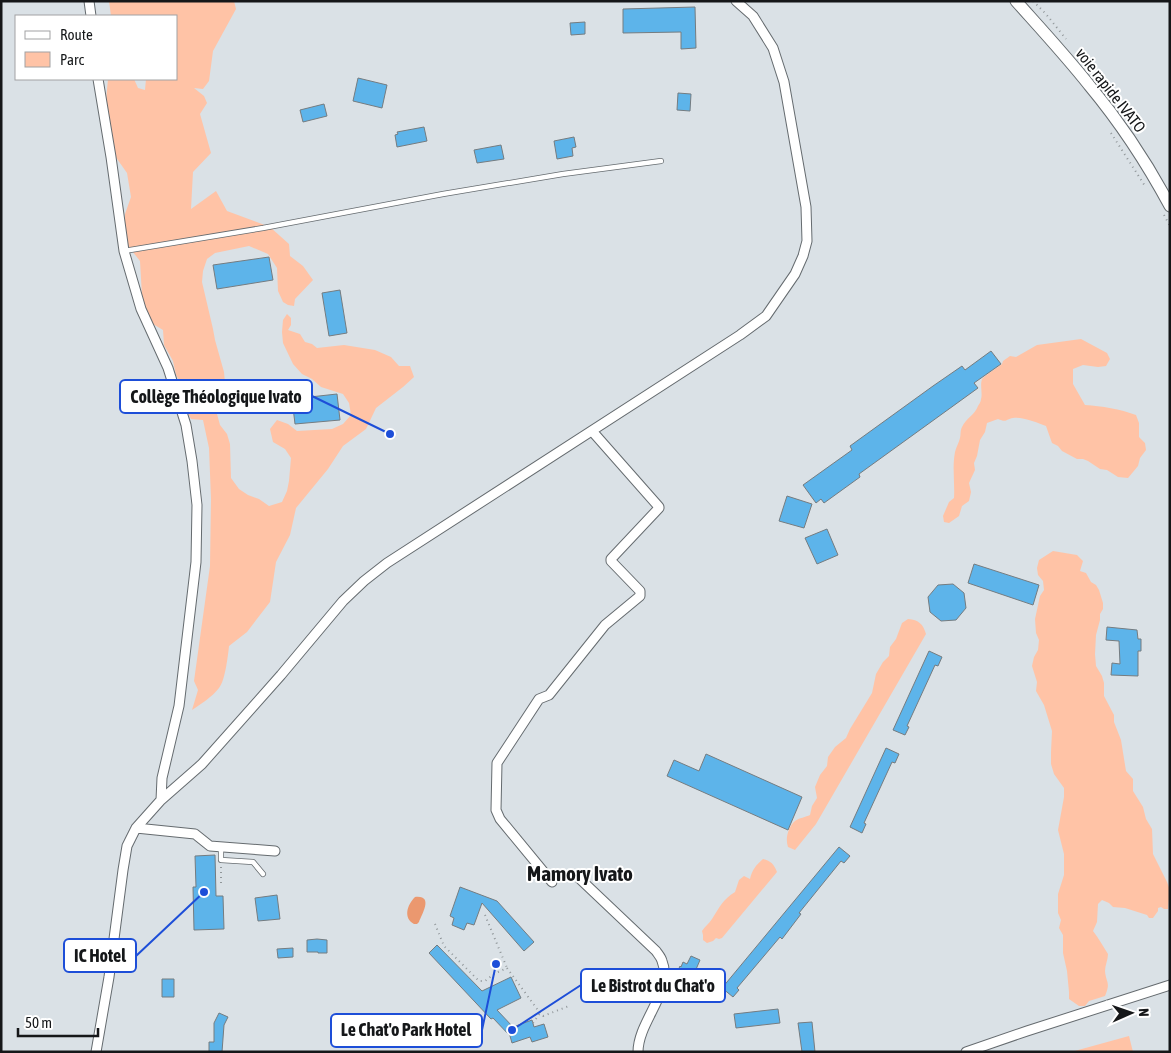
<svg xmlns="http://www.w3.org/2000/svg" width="1171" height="1053" font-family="'Asap Condensed',sans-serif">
  <rect width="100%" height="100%" fill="#dae1e6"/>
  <!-- green -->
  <path fill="#ffc3a6" d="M 109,1 L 234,1 L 236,9 L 213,51 L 209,81 L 203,89 L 194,88 L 204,96 L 207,103 L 200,114 L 211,153 L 193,172 L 191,209 L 216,191 L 227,211 L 270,227 L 289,244 L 290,256 L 303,266 L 313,280 L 295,299 L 294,306 L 288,305 L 283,302 L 278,291 L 277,268 L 268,254 L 249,246 L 215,253 L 207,259 L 203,271 L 202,282 L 213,329 L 215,340 L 224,372 L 225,383 L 218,403 L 217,414 L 220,425 L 227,434 L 230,444 L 231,478 L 239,489 L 248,495 L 259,499 L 269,506 L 282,502 L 287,491 L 289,481 L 291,458 L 285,449 L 273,442 L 270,429 L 277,420 L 288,424 L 297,431 L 332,429 L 343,424 L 351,415 L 349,403 L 343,394 L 321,387 L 312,379 L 302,374 L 293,364 L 283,343 L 282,332 L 283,320 L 287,314 L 291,318 L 291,325 L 288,330 L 300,334 L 305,342 L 312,344 L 317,348 L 344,345 L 375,350 L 391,357 L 399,366 L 410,366 L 414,377 L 403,387 L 376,408 L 366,429 L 343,446 L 328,469 L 296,508 L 290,535 L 276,562 L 270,602 L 247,632 L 229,646 C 228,656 225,681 219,688 C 212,697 201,704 192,710 L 198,690 L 194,681 L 210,566 L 211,499 L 209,448 L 203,420 L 191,419 L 183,404 L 183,387 L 176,375 L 173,361 L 164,345 L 163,330 L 153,324 L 146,315 L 142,296 L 140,261 L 125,242 L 125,214 L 131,197 L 127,173 L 115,156 L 105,111 L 108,79 L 134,79 L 138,88 L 145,90 L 146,79 L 176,79 L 176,16 L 111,16 Z
    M 1081,339 L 1107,353 L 1110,359 L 1106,366 L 1098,367 L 1083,365 L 1073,369 L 1073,384 L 1085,405 C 1102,406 1120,409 1136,415 L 1139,423 L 1139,437 L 1145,443 L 1146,450 L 1140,458 L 1138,466 L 1128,478 L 1118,477 L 1107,470 L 1100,469 L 1088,461 L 1083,459 L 1077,459 L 1062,451 L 1058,446 L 1052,443 L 1046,426 C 1039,423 1021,416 1013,418 C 1006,419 1007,423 998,419 L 987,423 L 985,432 L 980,440 L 977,456 L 974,463 L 975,470 L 969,483 L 971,492 L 969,501 L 962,506 L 959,516 L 949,523 L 944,522 L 943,516 L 949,502 L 954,498 C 955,483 952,468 955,452 C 956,447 959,443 960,438 C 961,434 960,431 962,427 C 966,418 975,415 978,406 C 979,404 981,402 981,399 C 983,394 979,382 983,378 C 988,373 996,369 1002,364 L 1003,361 L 1010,356 L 1016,357 L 1037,345 Z
    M 1053,551 L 1077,555 L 1083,561 L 1080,571 L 1086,573 L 1091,582 L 1096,585 L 1099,590 L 1103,603 L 1103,609 L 1100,614 L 1100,620 L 1096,635 L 1095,654 L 1096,666 L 1102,676 L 1104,683 L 1104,696 L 1114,715 L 1114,722 L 1121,740 L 1126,771 L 1133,779 L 1133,791 L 1143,807 L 1146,819 L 1152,829 L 1153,854 L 1167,882 L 1170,890 L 1168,909 L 1164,909 L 1161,907 L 1158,908 L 1158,911 L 1153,918 L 1149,918 L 1147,915 L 1125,908 L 1113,907 L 1109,903 L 1102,900 L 1098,904 L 1097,922 L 1093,931 C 1099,939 1103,946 1108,954 C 1108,960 1105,965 1105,971 C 1106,983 1111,982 1105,996 L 1089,1001 L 1085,1006 L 1079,1006 L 1069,999 L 1069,992 L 1067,971 L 1063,953 L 1063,935 L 1059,928 L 1061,920 L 1058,913 L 1058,894 L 1064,875 L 1064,854 L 1058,830 L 1064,797 L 1064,788 L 1054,774 L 1051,764 L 1051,752 L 1052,731 L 1044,705 L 1036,691 L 1037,682 L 1032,666 L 1034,657 L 1038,650 L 1039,640 L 1036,633 L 1035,619 L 1040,596 L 1044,590 L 1043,581 L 1038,575 L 1037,568 L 1039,560 Z
    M 908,619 C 919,620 923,624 926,634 L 816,824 L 795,850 L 788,847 C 785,839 788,827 795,821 C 799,818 806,817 810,815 L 812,806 L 817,798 L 815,787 L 820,775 L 827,766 L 828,757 L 835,747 L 846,738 L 850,729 L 872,693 L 876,674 L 883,662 L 889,656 L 890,647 L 896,639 L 902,623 Z
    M 763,859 C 771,861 774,864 777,872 L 722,938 L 719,939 L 716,938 L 713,941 L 707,943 L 703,940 L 703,935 L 702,931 C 705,926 709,924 712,919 C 719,908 723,899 735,892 L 739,880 L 744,876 L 750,879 C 752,870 756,865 763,859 Z
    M 1129,1036 L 1133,1052 L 1071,1052 Z"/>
  <!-- water -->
  <path fill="#eb986f" d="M 415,897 C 434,895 422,914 419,922 L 417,924 L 414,924 C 403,918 407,905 415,897 Z"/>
  <!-- building -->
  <path fill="#5db4ea" stroke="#757c80" d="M 695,7 L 696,48 L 681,49 L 681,32 L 623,33 L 623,9 Z
    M 585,22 L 585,34 L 571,35 L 570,23 Z
    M 358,78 L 387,85 L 382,108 L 353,101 Z
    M 678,93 L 691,94 L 690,111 L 677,110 Z
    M 324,104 L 327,116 L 303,122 L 300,110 Z
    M 424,127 L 427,141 L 397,147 L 395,135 L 398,134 L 397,132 Z
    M 574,137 L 576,147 L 572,148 L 573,156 L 557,159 L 554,141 Z
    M 501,145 L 504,159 L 477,163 L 474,150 Z
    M 269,257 L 273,280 L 217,289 L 213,265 Z
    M 340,290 L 347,333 L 329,336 L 322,293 Z
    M 991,351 L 1001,364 L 974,383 L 978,388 L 859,474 L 860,477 L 824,503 L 821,499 L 816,503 L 803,485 L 852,450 L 850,446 L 933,386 L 962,366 L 965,370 Z
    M 337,394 L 340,420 L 295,424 L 292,399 Z
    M 787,496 L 812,504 L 804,528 L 779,521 Z
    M 827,529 L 838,555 L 817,564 L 805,538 Z
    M 974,564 L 1039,585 L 1033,605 L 968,583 Z
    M 953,584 L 964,593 L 966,608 L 956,620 L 941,621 L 930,612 L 928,597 L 938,585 Z
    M 1107,627 L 1137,630 L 1138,639 L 1141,639 L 1141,651 L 1138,651 L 1138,676 L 1111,675 L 1112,663 L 1120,664 L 1119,641 L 1106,640 Z
    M 929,651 L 942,657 L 938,666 L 935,665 L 907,726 L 909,727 L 905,735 L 893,730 Z
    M 886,748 L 899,754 L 895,763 L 892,762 L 864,823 L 866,824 L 862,833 L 850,827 Z
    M 706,754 L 802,797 L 788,830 L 667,776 L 674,760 L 699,771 Z
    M 839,847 L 850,856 L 844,863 L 841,861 L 799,913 L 801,914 L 782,939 L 780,937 L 737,988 L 739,990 L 733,997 L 722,988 Z
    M 215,855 L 216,896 L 223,896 L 224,929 L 194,930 L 193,887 L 196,887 L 195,856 Z
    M 460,887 L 497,901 L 534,942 L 524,951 L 482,903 L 474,925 L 467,923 L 464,930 L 452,925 L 454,918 L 450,916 Z
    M 277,895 L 280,919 L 258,921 L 255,898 Z
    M 317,939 L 327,940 L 327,953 L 318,953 L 318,952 L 307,952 L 307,940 Z
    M 437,945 L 482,991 L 511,977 L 521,998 L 497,1010 L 513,1027 L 532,1020 L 534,1027 L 544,1024 L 548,1037 L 532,1042 L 530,1037 L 512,1043 L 510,1036 L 493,1018 L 491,1019 L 429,953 Z
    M 293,948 L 293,957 L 278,958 L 277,949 Z
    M 691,956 L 700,960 L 682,1002 L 667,996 L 680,966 L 681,967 L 683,962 L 687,964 Z
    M 162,979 L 174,979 L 174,997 L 162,997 Z
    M 778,1009 L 780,1023 L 736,1028 L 734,1014 Z
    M 219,1013 L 228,1017 L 224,1025 L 222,1052 L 209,1052 L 209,1042 L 214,1042 L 214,1023 Z
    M 812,1022 L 815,1052 L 802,1052 L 798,1023 Z"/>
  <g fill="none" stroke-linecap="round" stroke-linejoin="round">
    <!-- lane casing -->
    <g stroke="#656b6f" stroke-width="6">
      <path id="lane" d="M 124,251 L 263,228 L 443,194 L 563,174 L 661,161
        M 221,847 L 221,860 L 253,862 L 263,874"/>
    </g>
    <!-- street casing -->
    <g stroke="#656b6f" stroke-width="11">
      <path id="street" d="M 89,1 L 91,16
        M 98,79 L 111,157 L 124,251 L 141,309 L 168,368 L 186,425 L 192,461 L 197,505 L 196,562 L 179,706 L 162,778 L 161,800
        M 136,828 L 195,834 L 210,846 L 275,851
        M 579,878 L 656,951 C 658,954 661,957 662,961 C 674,991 638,1021 638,1052
        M 552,882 L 500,819 L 496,810 L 497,763 L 539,699 L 549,695 L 605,625 L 640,596 L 640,591 L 611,561 L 611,559 L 659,508 L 659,507 L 592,431
        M 96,1052 L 109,977 L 123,870 L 127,846 L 136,828 L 161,800 L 202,764 L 281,675 L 343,601 L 364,581 L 387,563 L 740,335 L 766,316 L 795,274 L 803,256 L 807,241 L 806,207 L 784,82 L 773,48 L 753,16 L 736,1
        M 966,1052 L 1027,1031 L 1170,985"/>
    </g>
    <!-- secondary casing -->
    <g stroke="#656b6f" stroke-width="13">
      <path id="secondary" d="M 1016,1 C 1041,29 1066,56 1089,85 C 1119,121 1148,165 1170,206"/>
    </g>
    <!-- path -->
    <path stroke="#91979a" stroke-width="2" stroke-dasharray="1 4" stroke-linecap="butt" d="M 1033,1 L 1046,14 L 1066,39
      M 1111,133 L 1145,186
      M 1164,215 L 1170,226
      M 221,867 L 221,885
      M 485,915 L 507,968
      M 435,924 L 444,946 L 479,981 L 485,981 L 494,974 L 507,968 L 540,1013 L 543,1016 L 569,1006
      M 533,1023 L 540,1013"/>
    <!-- lane -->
    <use href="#lane" stroke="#fff" stroke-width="4.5"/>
    <!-- street -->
    <use href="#street" stroke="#fff" stroke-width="9"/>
    <!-- secondary -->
    <use href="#secondary" stroke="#fff" stroke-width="11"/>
  </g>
  <g text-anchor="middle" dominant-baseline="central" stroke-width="4" stroke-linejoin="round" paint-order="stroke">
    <!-- street labels -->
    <g font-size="16" fill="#151719" stroke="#fff">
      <text transform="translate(1111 90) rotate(52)">voie rapide IVATO</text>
    </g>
    <!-- district labels -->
    <g font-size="21" font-weight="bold" fill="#151719" stroke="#fff">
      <text x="580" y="873">Mamory Ivato</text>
    </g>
  </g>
  <!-- callouts -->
  <path fill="none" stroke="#1d4ed8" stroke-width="2" d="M390 434L312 396M204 892L136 956M512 1030L581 985M496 964L482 1030"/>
  <g fill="#1d4ed8" stroke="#fff" stroke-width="2">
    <circle cx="390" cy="434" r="5"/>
    <circle cx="204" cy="892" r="5"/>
    <circle cx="512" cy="1030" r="5"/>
    <circle cx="496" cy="964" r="5"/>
  </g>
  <g fill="#fff" stroke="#1d4ed8" stroke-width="2">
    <rect x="120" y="380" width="192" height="33" rx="5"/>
    <rect x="64" y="939" width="72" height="33" rx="5"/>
    <rect x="581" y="969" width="144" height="33" rx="5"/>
    <rect x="331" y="1014" width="151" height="33" rx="5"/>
  </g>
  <g font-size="18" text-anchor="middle" font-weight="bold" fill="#151719">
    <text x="216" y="403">Collège Théologique Ivato</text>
    <text x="100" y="962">IC Hotel</text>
    <text x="653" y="992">Le Bistrot du Chat'o</text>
    <text x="406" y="1036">Le Chat'o Park Hotel</text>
  </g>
  <!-- border -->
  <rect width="1171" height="1053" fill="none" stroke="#151719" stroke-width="5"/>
  <!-- legend -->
  <rect x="15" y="15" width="162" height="65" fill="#ffffff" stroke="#a1a2a3"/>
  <rect x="25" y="31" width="25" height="8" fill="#ffffff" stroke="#a1a2a3"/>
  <text x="60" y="40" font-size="15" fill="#151719">Route</text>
  <rect x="25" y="52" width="25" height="15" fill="#ffc3a6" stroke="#a1a2a3"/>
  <text x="60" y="65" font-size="15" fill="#151719">Parc</text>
  <!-- north arrow -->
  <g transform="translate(1131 1013) rotate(88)" stroke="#ffffff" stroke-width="4" paint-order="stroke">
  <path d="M0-4L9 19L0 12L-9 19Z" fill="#151719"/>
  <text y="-8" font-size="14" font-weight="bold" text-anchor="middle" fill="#151719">N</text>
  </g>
  <!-- scale -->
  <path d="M18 1028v8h80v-8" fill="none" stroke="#151719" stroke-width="2.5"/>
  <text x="25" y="1028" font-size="15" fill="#151719" stroke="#ffffff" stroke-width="4" paint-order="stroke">50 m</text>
</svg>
